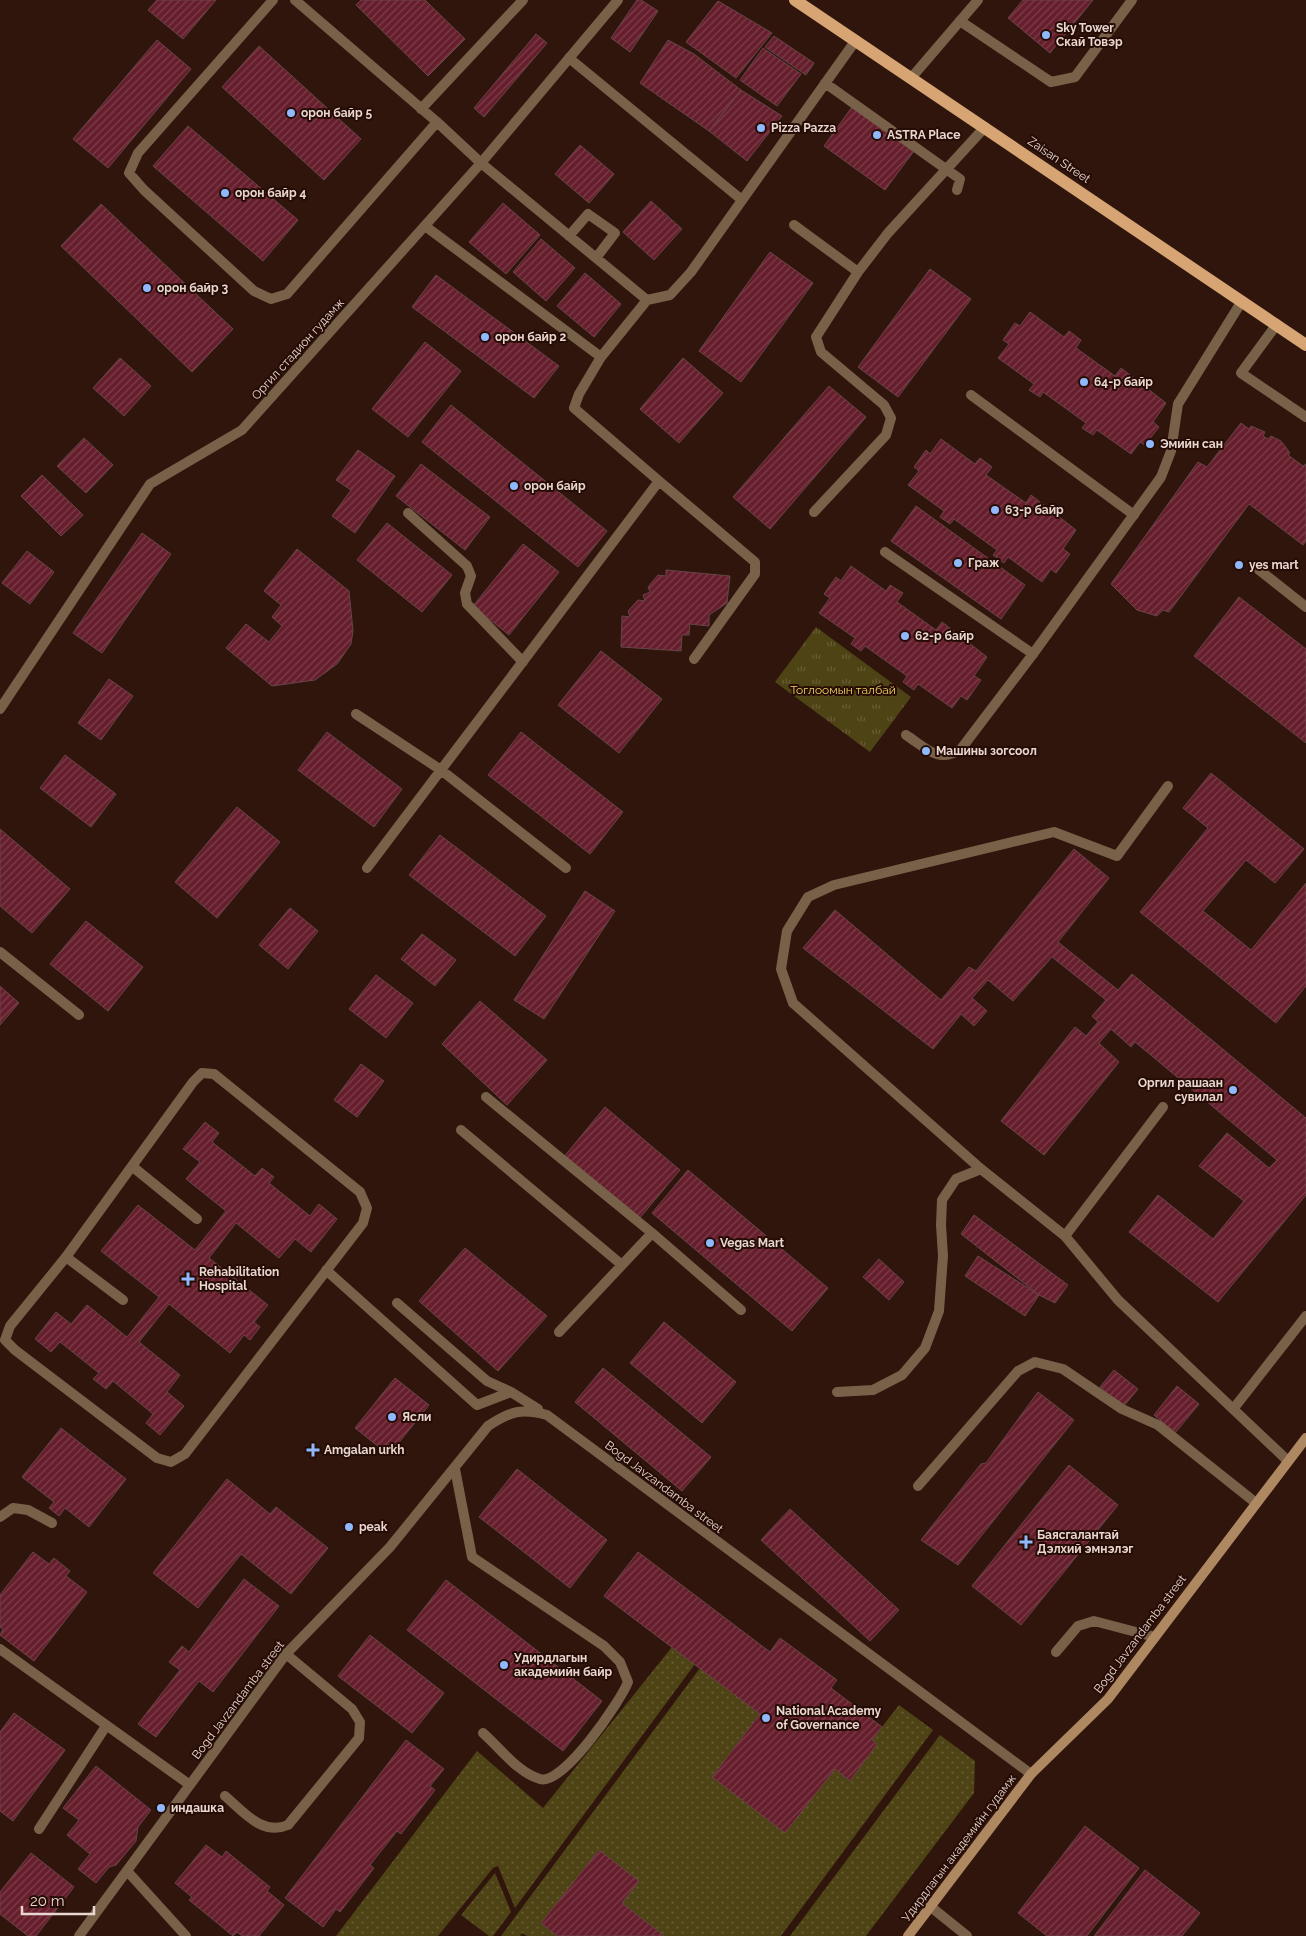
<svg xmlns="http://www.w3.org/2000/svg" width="1306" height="1936" font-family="Raleway,sans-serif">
  <defs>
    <pattern id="grass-dots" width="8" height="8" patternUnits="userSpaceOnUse" patternTransform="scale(1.25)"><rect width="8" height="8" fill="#4e4315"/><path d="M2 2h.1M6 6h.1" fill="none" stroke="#685d36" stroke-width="1.8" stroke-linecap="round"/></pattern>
    <pattern id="park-tufts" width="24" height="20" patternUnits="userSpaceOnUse" patternTransform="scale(1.25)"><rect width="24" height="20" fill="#4e4315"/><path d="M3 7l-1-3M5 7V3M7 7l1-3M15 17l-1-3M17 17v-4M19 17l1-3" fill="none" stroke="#685d36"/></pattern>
    <pattern id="building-hatch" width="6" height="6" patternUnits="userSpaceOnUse" patternTransform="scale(1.25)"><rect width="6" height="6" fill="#661e2d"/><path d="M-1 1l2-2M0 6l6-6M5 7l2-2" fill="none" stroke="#7c3e4a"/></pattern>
  </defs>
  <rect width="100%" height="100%" fill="#2f150c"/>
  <!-- grass -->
  <path fill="url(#grass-dots)" d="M 672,1647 L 695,1664 L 515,1908 L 498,1866 L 493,1868 L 438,1936 L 336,1936 L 477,1751 L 543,1808 Z
    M 700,1668 L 760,1714 L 712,1777 L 835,1769 L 850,1780 L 877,1744 L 872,1740 L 899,1705 L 933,1730 L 781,1936 L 664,1936 L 622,1903 L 638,1881 L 541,1923 L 557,1936 L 527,1936 L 522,1933 L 520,1936 L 501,1936 Z
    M 940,1735 L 975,1761 L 974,1793 L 866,1936 L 790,1936 Z
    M 495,1873 L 511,1912 L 493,1936 L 489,1936 L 461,1915 Z"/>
  <!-- park -->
  <path fill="url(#park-tufts)" d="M 816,627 L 911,697 L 870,752 L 775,682 Z"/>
  <!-- building -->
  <path fill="url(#building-hatch)" stroke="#664548" d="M 157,0 L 216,0 L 183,39 L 148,10 Z
    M 361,0 L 425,0 L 465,39 L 428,76 L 356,5 Z
    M 637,0 L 641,0 L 658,11 L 630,52 L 611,38 Z
    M 1023,0 L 1093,0 L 1050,53 L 1008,18 Z
    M 718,1 L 772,33 L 736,78 L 686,42 Z
    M 536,34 L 547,43 L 484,117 L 474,108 Z
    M 774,36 L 814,63 L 806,75 L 765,47 Z
    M 157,40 L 191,69 L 108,168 L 73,139 Z
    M 668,40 L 694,54 L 741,90 L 709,131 L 640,83 Z
    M 259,46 L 361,139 L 324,180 L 222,87 Z
    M 763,48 L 801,74 L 777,106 L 740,80 Z
    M 741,90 L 782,116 L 747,161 L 709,131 Z
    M 852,107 L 914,151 L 885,190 L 824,146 Z
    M 188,126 L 298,220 L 263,261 L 153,166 Z
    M 580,145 L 614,174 L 589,203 L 555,174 Z
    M 651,201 L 682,229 L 654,260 L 623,232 Z
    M 503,203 L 540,235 L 506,274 L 469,242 Z
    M 101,204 L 233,329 L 192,372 L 61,246 Z
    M 541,239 L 575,268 L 546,301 L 513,272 Z
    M 770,252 L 813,283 L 741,382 L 699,351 Z
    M 930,269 L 971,299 L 898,397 L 858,367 Z
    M 585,273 L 621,304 L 594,337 L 557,306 Z
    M 436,275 L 559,366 L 534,398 L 412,307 Z
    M 1030,312 L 1064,337 L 1069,331 L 1081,340 L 1076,348 L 1115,376 L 1121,368 L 1166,403 L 1153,422 L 1159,427 L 1145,445 L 1140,442 L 1131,454 L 1097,430 L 1093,435 L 1082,428 L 1086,423 L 1043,392 L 1040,397 L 1029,390 L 1034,384 L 998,358 L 1009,344 L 1003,340 L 1015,323 L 1020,326 Z
    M 425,342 L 461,371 L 408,437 L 372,409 Z
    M 120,358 L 151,386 L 124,416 L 93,388 Z
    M 683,358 L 723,393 L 679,443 L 640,409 Z
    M 829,386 L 866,417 L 770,529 L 733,497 Z
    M 451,405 L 607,531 L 578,567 L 422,442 Z
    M 1241,423 L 1249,429 L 1251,426 L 1265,432 L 1263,436 L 1268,439 L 1271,436 L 1281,441 L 1290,453 L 1288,455 L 1303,466 L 1306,464 L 1306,541 L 1303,545 L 1249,504 L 1169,612 L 1163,610 L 1157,616 L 1137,610 L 1111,584 L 1198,462 L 1207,467 Z
    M 84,438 L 113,465 L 86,493 L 57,466 Z
    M 941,439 L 975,464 L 980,458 L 992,467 L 986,475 L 1026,503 L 1031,495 L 1076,530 L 1063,549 L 1070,554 L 1056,573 L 1051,569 L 1042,582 L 1008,557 L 1004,563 L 993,555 L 997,550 L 954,519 L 950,524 L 940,517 L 944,511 L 908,485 L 919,471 L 914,467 L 926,450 L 930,454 Z
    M 358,450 L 395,476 L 355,533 L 332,516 L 351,490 L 336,480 Z
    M 421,464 L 490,517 L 465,550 L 396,496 Z
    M 42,475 L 83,515 L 61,536 L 21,496 Z
    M 916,506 L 1025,585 L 1001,619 L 891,541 Z
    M 387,523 L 452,575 L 422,612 L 357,560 Z
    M 142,533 L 171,554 L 102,653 L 73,633 Z
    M 523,544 L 559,572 L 509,635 L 473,606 Z
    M 297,549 L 349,591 L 353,631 L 351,644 L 337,664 L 315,680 L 272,686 L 226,648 L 246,624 L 269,642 L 282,626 L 272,617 L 281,605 L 264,591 Z
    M 27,551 L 54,572 L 30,604 L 2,583 Z
    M 851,566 L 886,591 L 890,585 L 903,593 L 897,602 L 936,630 L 942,622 L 987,657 L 974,676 L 981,680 L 967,700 L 961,696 L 952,708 L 918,684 L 914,690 L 903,682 L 907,676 L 865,646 L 861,651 L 851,644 L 855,638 L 819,613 L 830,598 L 824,594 L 836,577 L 841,581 Z
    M 666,570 L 730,576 L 727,603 L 709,615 L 709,626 L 690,624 L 689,635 L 682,635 L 681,651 L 621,647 L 622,616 L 630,617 L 628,611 L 638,600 L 645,601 L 643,595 L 650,592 L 648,587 L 658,575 L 666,576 Z
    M 1239,597 L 1306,649 L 1306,743 L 1194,656 Z
    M 601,651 L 662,699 L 619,753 L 558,705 Z
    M 109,679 L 133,696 L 101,740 L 78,723 Z
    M 327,732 L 402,789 L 374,827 L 298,770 Z
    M 521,732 L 623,812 L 590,854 L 488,775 Z
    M 65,755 L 116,794 L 91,827 L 40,788 Z
    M 1211,773 L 1304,849 L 1275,883 L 1246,860 L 1203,911 L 1251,950 L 1306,883 L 1306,986 L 1276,1023 L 1140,912 L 1208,828 L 1183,808 Z
    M 237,807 L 280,842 L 217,918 L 175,882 Z
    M 0,829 L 70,889 L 32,933 L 0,906 Z
    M 440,835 L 546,916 L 515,956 L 409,875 Z
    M 1074,849 L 1109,878 L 1058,942 L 1118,990 L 1132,974 L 1306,1118 L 1306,1195 L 1218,1302 L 1129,1232 L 1158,1195 L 1213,1239 L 1244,1201 L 1199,1166 L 1227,1133 L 1269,1168 L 1277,1160 L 1135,1042 L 1131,1047 L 1111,1029 L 1099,1043 L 1119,1062 L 1044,1155 L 1001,1121 L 1075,1027 L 1086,1036 L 1098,1022 L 1092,1016 L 1106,1000 L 1052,957 L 1013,1001 L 988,980 L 972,998 L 987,1011 L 974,1026 L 961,1014 L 933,1049 L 803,948 L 835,910 L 941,1000 L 969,967 L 976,971 Z
    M 585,891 L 615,911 L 544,1019 L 514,1000 Z
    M 290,908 L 318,931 L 288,969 L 259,945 Z
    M 86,921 L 143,967 L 108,1011 L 50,964 Z
    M 422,934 L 456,960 L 435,986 L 401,959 Z
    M 376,975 L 413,1003 L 386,1038 L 349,1009 Z
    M 0,986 L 19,1003 L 0,1025 Z
    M 480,1001 L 547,1060 L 507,1105 L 442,1044 Z
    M 361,1064 L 384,1081 L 357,1117 L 334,1100 Z
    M 605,1107 L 680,1170 L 638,1220 L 563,1158 Z
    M 205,1122 L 219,1133 L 212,1142 L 255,1176 L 262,1168 L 274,1177 L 269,1183 L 310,1216 L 319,1204 L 337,1219 L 311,1252 L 295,1239 L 279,1258 L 236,1223 L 209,1258 L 268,1305 L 254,1322 L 260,1327 L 250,1340 L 244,1335 L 230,1353 L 169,1304 L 139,1342 L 180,1375 L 167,1392 L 184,1406 L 160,1435 L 146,1423 L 153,1414 L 113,1381 L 106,1389 L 93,1379 L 99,1373 L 60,1342 L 51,1352 L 35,1339 L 56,1312 L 71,1324 L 87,1305 L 127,1337 L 159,1297 L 101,1251 L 138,1205 L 195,1250 L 226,1211 L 186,1179 L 200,1162 L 183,1149 Z
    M 688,1170 L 828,1288 L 792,1331 L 652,1213 Z
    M 974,1215 L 1068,1285 L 1055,1303 L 1039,1295 L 961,1234 Z
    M 465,1248 L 547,1316 L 498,1371 L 419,1301 Z
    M 978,1256 L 1039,1295 L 1025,1316 L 965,1276 Z
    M 879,1259 L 904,1282 L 889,1300 L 863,1277 Z
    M 664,1322 L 736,1382 L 702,1423 L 630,1363 Z
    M 603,1368 L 711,1457 L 682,1491 L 575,1402 Z
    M 1114,1370 L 1138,1389 L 1123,1407 L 1100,1387 Z
    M 395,1378 L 429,1405 L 389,1455 L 355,1428 Z
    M 1177,1386 L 1199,1404 L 1175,1433 L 1154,1415 Z
    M 1038,1392 L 1074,1420 L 958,1565 L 921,1540 L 981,1464 L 986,1463 Z
    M 61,1428 L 126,1479 L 89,1527 L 65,1508 L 59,1516 L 49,1508 L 54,1502 L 22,1477 Z
    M 1069,1465 L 1118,1505 L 1021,1625 L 972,1586 Z
    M 517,1469 L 607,1540 L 570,1588 L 479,1517 Z
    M 227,1479 L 270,1514 L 276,1507 L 328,1548 L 291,1594 L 241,1554 L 198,1608 L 153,1573 Z
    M 790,1509 L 899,1610 L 870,1641 L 761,1540 Z
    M 33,1552 L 49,1564 L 54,1558 L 70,1571 L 66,1576 L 87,1592 L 34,1661 L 0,1635 L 3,1629 L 0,1627 L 0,1595 Z
    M 638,1552 L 770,1652 L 780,1638 L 837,1680 L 831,1688 L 882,1727 L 872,1740 L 877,1744 L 850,1781 L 835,1769 L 785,1833 L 712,1777 L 760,1714 L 604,1596 Z
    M 244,1579 L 279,1606 L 213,1692 L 199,1681 L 156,1737 L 138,1724 L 180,1670 L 169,1662 L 182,1646 L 189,1652 Z
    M 446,1580 L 602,1701 L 563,1751 L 407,1630 Z
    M 370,1635 L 444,1693 L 412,1733 L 338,1676 Z
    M 14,1713 L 65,1750 L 13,1821 L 0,1811 L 0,1732 Z
    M 406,1740 L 444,1769 L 430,1786 L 435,1790 L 401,1834 L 397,1831 L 370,1865 L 374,1868 L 340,1912 L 336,1909 L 323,1927 L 285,1898 Z
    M 96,1766 L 151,1810 L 138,1827 L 136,1841 L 116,1865 L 109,1867 L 96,1883 L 78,1869 L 90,1854 L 67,1835 L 79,1820 L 63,1808 Z
    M 1085,1826 L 1139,1868 L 1087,1936 L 1047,1936 L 1018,1913 Z
    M 206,1845 L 222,1857 L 226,1851 L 270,1887 L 267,1891 L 284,1905 L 259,1936 L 242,1936 L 237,1932 L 233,1936 L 189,1900 L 192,1897 L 175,1883 Z
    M 599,1850 L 639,1881 L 622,1903 L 664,1936 L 557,1936 L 541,1923 Z
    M 31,1853 L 74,1887 L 36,1936 L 28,1936 L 0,1914 L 0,1892 Z
    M 1145,1870 L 1200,1913 L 1182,1936 L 1094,1936 Z"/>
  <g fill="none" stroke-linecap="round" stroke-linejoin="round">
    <!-- lane -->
    <path stroke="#786149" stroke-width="10" d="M 273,0 L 138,153 L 129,173 L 144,190 L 254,291 L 271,299 L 287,294 L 437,122 L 295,0
      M 960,21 L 1051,82 L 1075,77 L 1132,0
      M 569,58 L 742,200
      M 825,83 L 960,179 L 957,190
      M 421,109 L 523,0
      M 437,122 L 481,163 L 647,300
      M 794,225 L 858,272
      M 425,226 L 601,357
      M 569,236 L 588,214 L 615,233 L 596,258
      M 1277,324 L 1241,373 L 1306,417
      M 971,395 L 1134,515
      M 659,481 L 755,562 L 755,574 L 694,659
      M 814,512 L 886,435 L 891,418 L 884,405 L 821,352 L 816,337 L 858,272 L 888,233 L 985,127
      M 408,513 L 467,566 L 471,576 L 465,593 L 467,604 L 523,662
      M 885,552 L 1033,654 L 961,749 C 938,764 926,748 906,735
      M 1258,569 L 1306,607
      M 356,714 L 441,770 L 566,868
      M 367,868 L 659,481 L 574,408 L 579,394 L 601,357 L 647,300 L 670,295 L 691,272 L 856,40
      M 0,952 L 79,1015
      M 486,1097 L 652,1233
      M 461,1130 L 622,1265
      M 559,1332 L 652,1233 L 741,1310
      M 837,1392 L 873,1390 L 902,1375 L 925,1348 L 939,1311 L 943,1256 L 941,1225 L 942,1200 L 956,1179 L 981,1169
      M 1234,1408 L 1306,1316
      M 455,1469 L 472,1557 L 604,1646 L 620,1662 L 628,1682 C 620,1702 563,1786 540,1779 C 518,1773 500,1748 483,1733
      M 918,1486 L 1018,1371 L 1035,1362 L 1063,1369 L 1122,1409 L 1158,1425 L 1256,1503
      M 0,1517 L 13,1508 L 28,1510 L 52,1523
      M 1056,1652 L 1078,1626 L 1094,1621 L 1155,1637
      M 225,1796 C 244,1812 262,1836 288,1825 L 359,1738 L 360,1722 L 352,1709 L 286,1654
      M 39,1829 L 106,1726
      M 128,1872 L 186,1936"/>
    <!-- street -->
    <path stroke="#786149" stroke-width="10" d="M 912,77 L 978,0
      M 1033,654 L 1161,477 L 1171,451 L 1178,404 L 1242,301
      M 0,709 L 150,484 L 242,430 L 481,163 L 618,0
      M 202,1073 L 214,1074 L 360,1192 L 367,1208 L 363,1223 L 185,1454 L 171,1462 L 157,1458 L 15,1350 L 5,1340 L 10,1326 L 66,1257 L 193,1082 Z
      M 1163,1107 L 1065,1236 L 1118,1300 L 1288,1461
      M 133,1167 L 197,1219
      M 1065,1236 L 981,1169 L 793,1003 L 781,969 L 787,931 L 808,897 L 834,885 L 1054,832 L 1117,856 L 1168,786
      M 66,1257 L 123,1300
      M 326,1270 L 477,1405 L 511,1392
      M 397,1303 L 487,1381 L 511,1392 L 538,1409
      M 0,1649 L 190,1785
      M 931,1907 L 967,1936
      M 79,1936 L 286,1654 L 390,1547 L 488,1426 C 511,1411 521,1408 547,1415 L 1031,1774"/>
    <!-- secondary -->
    <path stroke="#ad8861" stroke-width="10" d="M 908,1936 L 1031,1774 L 1108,1699 L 1306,1438"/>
    <!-- primary -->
    <path stroke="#d6a573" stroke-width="12" d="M 795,0 L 1306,345"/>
  </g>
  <!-- markers -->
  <g fill="#90b8fd" stroke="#250c04" stroke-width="2">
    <circle cx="1046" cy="35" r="5"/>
    <circle cx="291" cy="113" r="5"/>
    <circle cx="761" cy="128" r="5"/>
    <circle cx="877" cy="135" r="5"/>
    <circle cx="225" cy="193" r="5"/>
    <circle cx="147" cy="288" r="5"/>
    <circle cx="485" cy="337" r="5"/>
    <circle cx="1084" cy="382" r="5"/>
    <circle cx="1150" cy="444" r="5"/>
    <circle cx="514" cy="486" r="5"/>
    <circle cx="995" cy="510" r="5"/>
    <circle cx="958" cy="563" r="5"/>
    <circle cx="1239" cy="565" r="5"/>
    <circle cx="905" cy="636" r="5"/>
    <circle cx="926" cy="751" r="5"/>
    <circle cx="1233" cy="1090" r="5"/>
    <circle cx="710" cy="1243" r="5"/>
    <path d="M185.5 1271.5h5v5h5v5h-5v5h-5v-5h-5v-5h5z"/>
    <circle cx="392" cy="1417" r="5"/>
    <path d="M310.5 1442.5h5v5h5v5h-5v5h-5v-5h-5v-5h5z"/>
    <circle cx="349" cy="1527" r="5"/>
    <path d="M1023.5 1534.5h5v5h5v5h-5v5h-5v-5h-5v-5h5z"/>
    <circle cx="504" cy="1665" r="5"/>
    <circle cx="766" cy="1718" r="5"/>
    <circle cx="161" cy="1808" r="5"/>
  </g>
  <g text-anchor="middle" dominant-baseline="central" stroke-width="4" stroke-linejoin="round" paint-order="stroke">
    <!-- poi labels -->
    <g font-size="12" font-weight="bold" fill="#e9d6d0" stroke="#250c04" text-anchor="start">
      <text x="1056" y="28">Sky Tower<tspan x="1056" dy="14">Скай Товэр</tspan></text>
      <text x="301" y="113">орон байр 5</text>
      <text x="771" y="128">Pizza Pazza</text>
      <text x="887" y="135">ASTRA Place</text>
      <text x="235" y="193">орон байр 4</text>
      <text x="157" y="288">орон байр 3</text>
      <text x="495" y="337">орон байр 2</text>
      <text x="1094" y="382">64-р байр</text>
      <text x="1160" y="444">Эмийн сан</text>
      <text x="524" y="486">орон байр</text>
      <text x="1005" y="510">63-р байр</text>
      <text x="968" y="563">Граж</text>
      <text x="1249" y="565">yes mart</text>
      <text x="915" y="636">62-р байр</text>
      <text x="936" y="751">Машины зогсоол</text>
      <text x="1223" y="1083" text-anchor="end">Оргил рашаан<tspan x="1223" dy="14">сувилал</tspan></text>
      <text x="720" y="1243">Vegas Mart</text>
      <text x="199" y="1272">Rehabilitation<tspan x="199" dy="14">Hospital</tspan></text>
      <text x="402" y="1417">Ясли</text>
      <text x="324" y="1450">Amgalan urkh</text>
      <text x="359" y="1527">peak</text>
      <text x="1037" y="1535">Баясгалантай<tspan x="1037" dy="14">Дэлхий эмнэлэг</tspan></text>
      <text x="514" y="1658">Удирдлагын<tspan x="514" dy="14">академийн байр</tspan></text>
      <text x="776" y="1711">National Academy<tspan x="776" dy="14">of Governance</tspan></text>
      <text x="171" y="1808">индашка</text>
    </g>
    <!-- street labels -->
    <g font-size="12" fill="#e9d6d0" stroke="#250c04">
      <text transform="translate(1059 160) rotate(34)">Zaisan Street</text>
      <text transform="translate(298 349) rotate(-48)">Оргил стадион гудамж</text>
      <text transform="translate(664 1487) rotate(37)">Bogd Javzandamba street</text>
      <text transform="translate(1140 1634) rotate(-53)">Bogd Javzandamba street</text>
      <text transform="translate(238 1700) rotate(-53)">Bogd Javzandamba street</text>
      <text transform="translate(959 1848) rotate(-53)">Удирдлагын академийн гудамж</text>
    </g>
    <!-- park labels -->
    <g font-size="12" fill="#eed263" stroke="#250c04">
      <text x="843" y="690">Тоглоомын талбай</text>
    </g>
  </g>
  <!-- scale -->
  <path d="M22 1906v8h72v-8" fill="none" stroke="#e9d6d0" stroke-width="2.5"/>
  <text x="30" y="1906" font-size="15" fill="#e9d6d0" stroke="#250c04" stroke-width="4" paint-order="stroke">20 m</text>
</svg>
